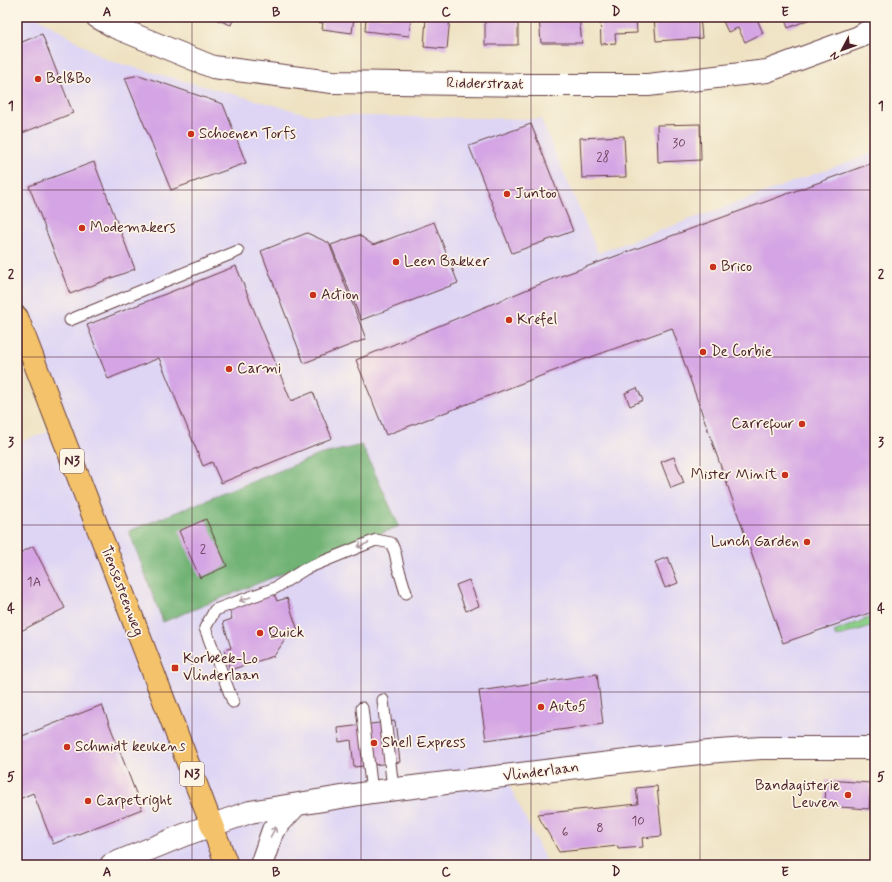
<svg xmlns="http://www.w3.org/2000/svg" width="892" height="882" font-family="Mynerve,sans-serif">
  <rect width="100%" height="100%" fill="#fcf5e5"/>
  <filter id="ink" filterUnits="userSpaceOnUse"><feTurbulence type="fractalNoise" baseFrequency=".025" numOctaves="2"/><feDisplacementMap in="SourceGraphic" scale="8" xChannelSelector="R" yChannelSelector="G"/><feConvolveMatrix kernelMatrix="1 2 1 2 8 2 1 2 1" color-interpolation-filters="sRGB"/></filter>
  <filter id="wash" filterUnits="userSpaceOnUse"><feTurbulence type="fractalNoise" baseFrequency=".012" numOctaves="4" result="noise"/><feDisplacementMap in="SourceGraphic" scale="16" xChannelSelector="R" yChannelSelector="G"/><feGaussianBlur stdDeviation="0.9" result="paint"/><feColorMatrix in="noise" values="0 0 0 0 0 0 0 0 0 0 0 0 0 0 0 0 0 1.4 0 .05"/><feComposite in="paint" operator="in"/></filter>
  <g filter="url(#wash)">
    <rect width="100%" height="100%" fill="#eee2c2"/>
    <!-- built -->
    <path fill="#ded5f5" d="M 17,17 L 37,17 L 107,60 L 311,115 L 541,119 L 598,253 L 875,152 L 875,740 L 501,768 L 548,865 L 17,865 L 17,443 L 59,428 L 17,317 Z"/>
    <!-- green -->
    <path fill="#8cd089" stroke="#6b785a" d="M 871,617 L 874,625 L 836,637 L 834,632 Z"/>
    <!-- forest -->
    <path fill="#71b275" stroke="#5e6850" d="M 362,445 L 399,526 L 163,622 L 129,531 L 319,455 Z"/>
    <g id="blocks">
      <!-- building -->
      <path fill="#d4a4e4" d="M 210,17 L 234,17 L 231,25 Z
        M 309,17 L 354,17 L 352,33 L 322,29 L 323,23 L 308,21 Z
        M 366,17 L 411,17 L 409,36 L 365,31 Z
        M 426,17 L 450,17 L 447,49 L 424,47 Z
        M 485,17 L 518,17 L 518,45 L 485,45 Z
        M 539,17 L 579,17 L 582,43 L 541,43 Z
        M 600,17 L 636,17 L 637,33 L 615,34 L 616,43 L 601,44 Z
        M 654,17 L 700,17 L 702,38 L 656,41 Z
        M 721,17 L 761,17 L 757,19 L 763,33 L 745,42 L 738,28 L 728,32 Z
        M 784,17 L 815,17 L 788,28 Z
        M 42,34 L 73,113 L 17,135 L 17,44 Z
        M 139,75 L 223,104 L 246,163 L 171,190 L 125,78 Z
        M 531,124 L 573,231 L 512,253 L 469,146 Z
        M 700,124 L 701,160 L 658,162 L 657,125 Z
        M 624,136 L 626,177 L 582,178 L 580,138 Z
        M 94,162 L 135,269 L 70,294 L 29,186 Z
        M 875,162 L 875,217 L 872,218 L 875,225 L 875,611 L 783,643 L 672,328 L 580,361 L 386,435 L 356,360 L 550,280 Z
        M 434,222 L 458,283 L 361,320 L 331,245 L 359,235 L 373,245 Z
        M 307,233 L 329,243 L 366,339 L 304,363 L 261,251 Z
        M 236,266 L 291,401 L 313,392 L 332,438 L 221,483 L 212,462 L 203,466 L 159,358 L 108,379 L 87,325 Z
        M 637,388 L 643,400 L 630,406 L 625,393 Z
        M 674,457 L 684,483 L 671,488 L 661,462 Z
        M 206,519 L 227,566 L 200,578 L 179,531 Z
        M 33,546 L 65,608 L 17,633 L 17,555 Z
        M 668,557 L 678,583 L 665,588 L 655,562 Z
        M 469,580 L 479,606 L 466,611 L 456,585 Z
        M 274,594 L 277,601 L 287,598 L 298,631 L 289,634 L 274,656 L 230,670 L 224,650 L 231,648 L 223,622 L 232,619 L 229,609 Z
        M 597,674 L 603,724 L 486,740 L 479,691 Z
        M 102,705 L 142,809 L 53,844 L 33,793 L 17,800 L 17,738 Z
        M 395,721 L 400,762 L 354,767 L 351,740 L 339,742 L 338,728 Z
        M 826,780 L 871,783 L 869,809 L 825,806 Z
        M 657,786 L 662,836 L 642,838 L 643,847 L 618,849 L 618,846 L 559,852 L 537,814 L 638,804 L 636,788 Z"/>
    </g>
  </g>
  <g filter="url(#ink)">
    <use href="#blocks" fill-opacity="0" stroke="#633c42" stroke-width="1"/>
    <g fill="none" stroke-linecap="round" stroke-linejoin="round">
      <!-- service casing -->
      <g stroke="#633c42" stroke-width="13">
        <path id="service" d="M 70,320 L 238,251
          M 383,700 L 393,789
          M 233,702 L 205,628 L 215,610 L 275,588 L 305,569 L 376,540 L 391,543 L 395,552 L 398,567 L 406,593
          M 362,708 L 372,792"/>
      </g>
      <!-- minor casing -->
      <g stroke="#633c42" stroke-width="24">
        <path id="minor" d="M 97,17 L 115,27 L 213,67 L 332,82 L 531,85 L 648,85 L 767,71 L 859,37 L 875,27
          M 111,865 L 184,835 L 250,812 L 372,792 L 643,759 L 719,751 L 761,748 L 875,748
          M 261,865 L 273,830 L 296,805"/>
      </g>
      <!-- primary casing -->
      <g stroke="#633c42" stroke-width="24">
        <path id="primary" d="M 17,317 L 227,865"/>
      </g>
      <!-- service -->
      <use href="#service" stroke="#fff" stroke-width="11"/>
      <!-- minor -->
      <use href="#minor" stroke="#fff" stroke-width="22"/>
      <!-- primary -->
      <use href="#primary" stroke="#f3c26a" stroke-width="22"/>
    </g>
    <!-- one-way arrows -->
    <defs><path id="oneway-shaft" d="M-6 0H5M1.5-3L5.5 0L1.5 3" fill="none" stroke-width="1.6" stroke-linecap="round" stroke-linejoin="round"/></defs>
    <g stroke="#ae9aa0">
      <use href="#oneway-shaft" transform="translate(363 545) rotate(157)"/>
      <use href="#oneway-shaft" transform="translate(245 599) rotate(160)"/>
      <use href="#oneway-shaft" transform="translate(273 832) rotate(-62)"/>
    </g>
  </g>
  <!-- grid -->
  <path fill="none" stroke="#4a1f2b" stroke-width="1" stroke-opacity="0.55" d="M 192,17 L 192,865M 361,17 L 361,865M 531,17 L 531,865M 700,17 L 700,865M 17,190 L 875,190M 17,357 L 875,357M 17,525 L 875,525M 17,692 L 875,692"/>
  <!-- markers -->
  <g fill="#c8321e" stroke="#fcf5e5" stroke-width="1.5">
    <circle cx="38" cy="79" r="4"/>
    <circle cx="191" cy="134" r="4"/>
    <circle cx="507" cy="194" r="4"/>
    <circle cx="82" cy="228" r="4"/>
    <circle cx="396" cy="262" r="4"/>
    <circle cx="713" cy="267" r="4"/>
    <circle cx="313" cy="295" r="4"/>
    <circle cx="509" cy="320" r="4"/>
    <circle cx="703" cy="352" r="4"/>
    <circle cx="229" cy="369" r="4"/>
    <circle cx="802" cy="424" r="4"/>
    <circle cx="785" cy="475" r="4"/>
    <circle cx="807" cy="542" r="4"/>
    <circle cx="260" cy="633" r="4"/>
    <rect x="171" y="664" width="8" height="8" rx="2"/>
    <circle cx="541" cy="707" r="4"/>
    <circle cx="374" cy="743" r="4"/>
    <circle cx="67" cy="747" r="4"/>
    <circle cx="848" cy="795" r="4"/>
    <circle cx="88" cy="801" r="4"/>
  </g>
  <g text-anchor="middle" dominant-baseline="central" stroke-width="3.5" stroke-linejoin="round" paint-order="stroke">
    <!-- number labels -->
    <g font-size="13" fill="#6c4059">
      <text x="679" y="143">30</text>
      <text x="603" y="157">28</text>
      <text x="203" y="549">2</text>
      <text x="34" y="582">1A</text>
      <text x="638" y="821">10</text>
      <text x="600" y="828">8</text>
      <text x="565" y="832">6</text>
    </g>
    <!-- shield labels -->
    <g fill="#fcf5e5" stroke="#7f5f63" stroke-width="1">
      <rect x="60" y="449" width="24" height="24" rx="3"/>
      <rect x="180" y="762" width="24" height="24" rx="3"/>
    </g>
    <g font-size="14" font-weight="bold" fill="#4a1f2b">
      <text x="72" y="461">N3</text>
      <text x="192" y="774">N3</text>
    </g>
    <!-- poi labels -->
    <g font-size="15" fill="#4a1f2b" stroke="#fcf5e5" text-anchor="start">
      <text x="46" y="79">Bel&amp;Bo</text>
      <text x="199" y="134">Schoenen Torfs</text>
      <text x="515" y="194">Juntoo</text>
      <text x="90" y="228">Modemakers</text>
      <text x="404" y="262">Leen Bakker</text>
      <text x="721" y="267">Brico</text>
      <text x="321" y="295">Action</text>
      <text x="517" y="320">Krëfel</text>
      <text x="711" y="352">De Corbie</text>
      <text x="237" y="369">Carmi</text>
      <text x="794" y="424" text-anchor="end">Carrefour</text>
      <text x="777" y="475" text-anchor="end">Mister Minit</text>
      <text x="799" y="542" text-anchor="end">Lunch Garden</text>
      <text x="268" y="633">Quick</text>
      <text x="183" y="659">Korbeek-Lo<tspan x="183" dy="17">Vlinderlaan</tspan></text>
      <text x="549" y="707">Auto5</text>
      <text x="382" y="743">Shell Express</text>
      <text x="75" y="747">Schmidt keukens</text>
      <text x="840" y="786" text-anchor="end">Bandagisterie<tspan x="840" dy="17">Leuven</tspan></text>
      <text x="96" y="801">Carpetright</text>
    </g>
    <!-- street labels -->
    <g font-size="15" fill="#4a1f2b" stroke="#fcf5e5">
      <text transform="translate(485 84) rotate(1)">Ridderstraat</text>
      <text transform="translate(122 591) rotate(69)">Tiensesteenweg</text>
      <text transform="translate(541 772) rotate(-7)">Vlinderlaan</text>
    </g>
  </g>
  <!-- margin -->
  <rect width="892" height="882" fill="none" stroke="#fcf5e5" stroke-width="44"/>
  <!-- north arrow -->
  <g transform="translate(842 50) rotate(229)" stroke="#fcf5e5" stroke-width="3" paint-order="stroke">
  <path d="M0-3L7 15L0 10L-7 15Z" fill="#4a1f2b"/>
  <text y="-6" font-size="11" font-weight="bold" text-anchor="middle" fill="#4a1f2b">N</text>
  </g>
  <rect x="22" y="22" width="848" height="838" fill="none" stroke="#4a1f2b" stroke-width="1.5"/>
  <g font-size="13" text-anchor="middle" font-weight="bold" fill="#4a1f2b">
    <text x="107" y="16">A</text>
    <text x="276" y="16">B</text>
    <text x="446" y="16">C</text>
    <text x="616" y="16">D</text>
    <text x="785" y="16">E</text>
    <text x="11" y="110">1</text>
    <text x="881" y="110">1</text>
    <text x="11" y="278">2</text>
    <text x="881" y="278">2</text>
    <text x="11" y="446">3</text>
    <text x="881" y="446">3</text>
    <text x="11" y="613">4</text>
    <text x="881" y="613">4</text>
    <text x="11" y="781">5</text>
    <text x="881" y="781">5</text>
    <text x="107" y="876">A</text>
    <text x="276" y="876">B</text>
    <text x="446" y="876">C</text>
    <text x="616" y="876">D</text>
    <text x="785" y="876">E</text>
  </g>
</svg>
